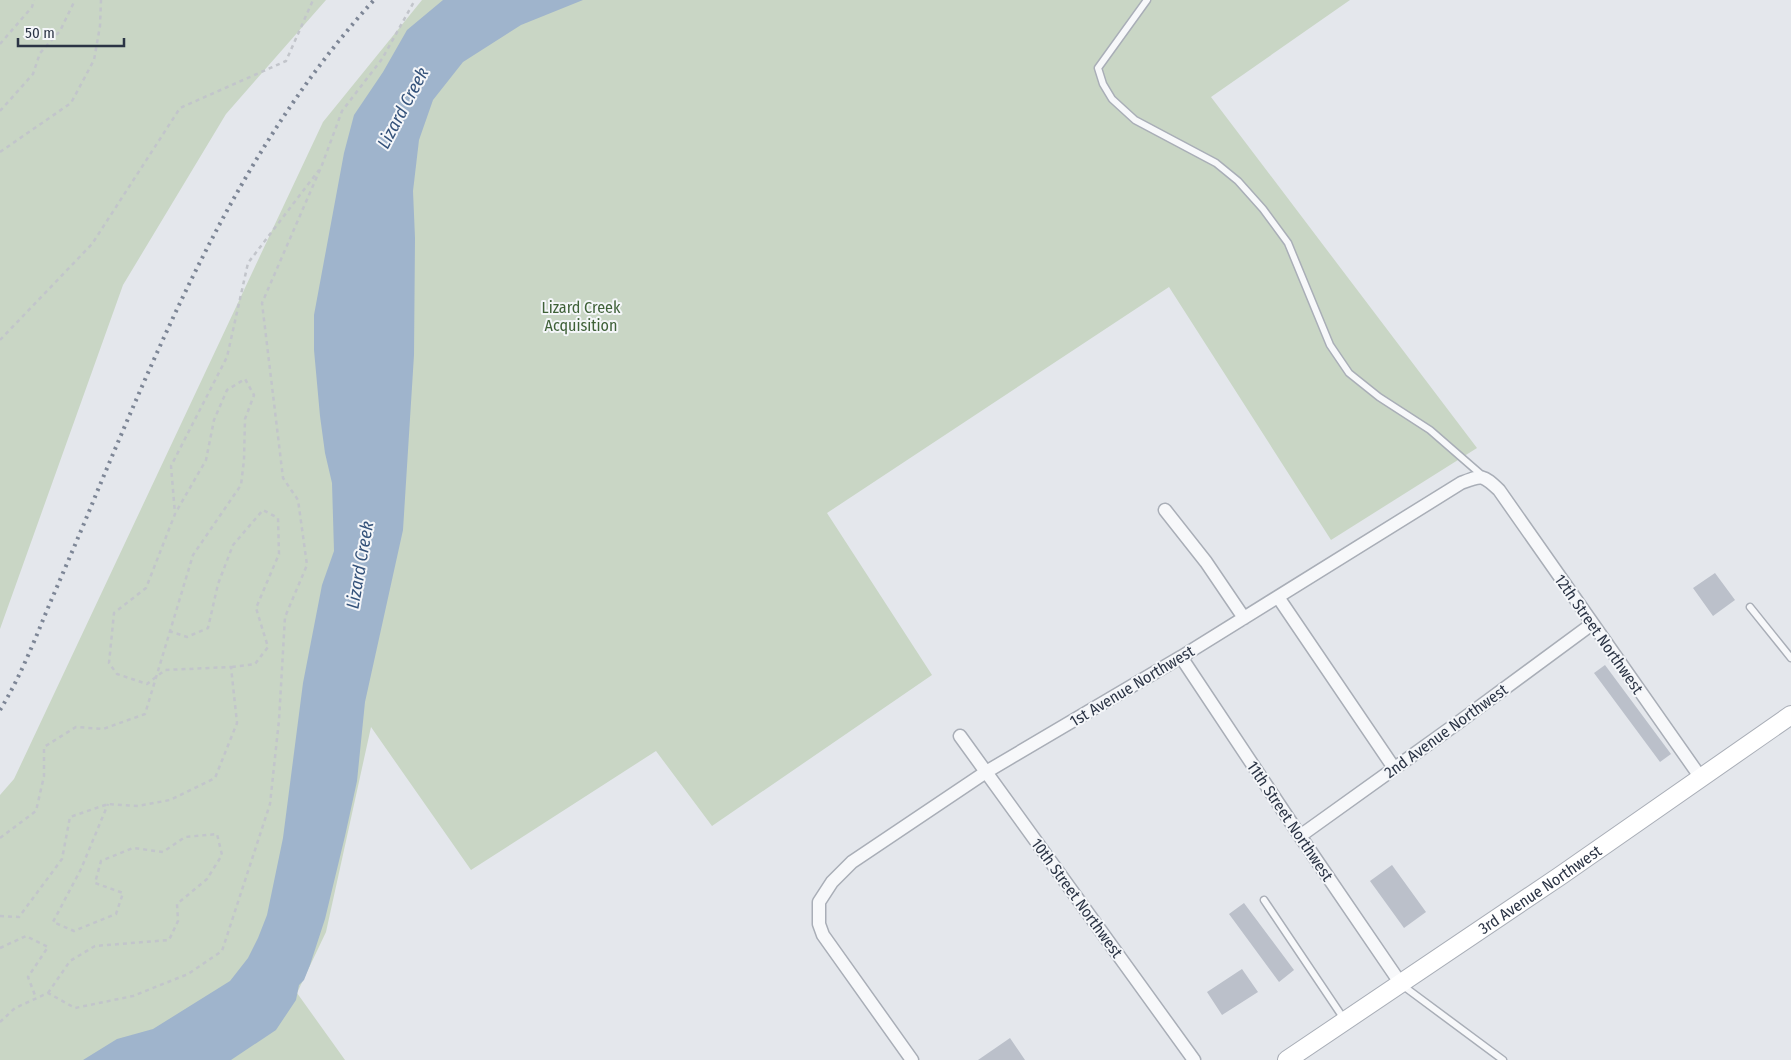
<svg xmlns="http://www.w3.org/2000/svg" width="1791" height="1060" font-family="'Fira Sans Condensed',sans-serif">
  <rect width="100%" height="100%" fill="#e4e7ec"/>
  <!-- green -->
  <path fill="#c9d6c5" d="M 0,0 L 326,0 L 226,114 L 123,285 L 0,629 Z
    M 422,0 L 1350,0 L 1211,97 L 1477,448 L 1331,540 L 1169,287 L 827,513 L 932,675 L 712,826 L 656,751 L 471,870 L 371,727 L 326,932 L 297,993 L 345,1060 L 0,1060 L 0,795 L 14,779 L 323,122 Z"/>
  <!-- water -->
  <path fill="#9fb4cc" d="M 443,0 L 583,0 L 521,25 L 463,62 L 433,100 L 419,140 L 413,191 L 415,238 L 414,355 L 403,530 L 365,702 L 357,781 L 345,836 L 325,919 L 310,965 L 304,980 L 299,985 L 296,1000 L 276,1030 L 231,1060 L 83,1060 L 117,1039 L 153,1029 L 230,981 L 248,958 L 258,938 L 267,915 L 283,838 L 303,683 L 322,585 L 334,551 L 332,483 L 325,453 L 320,416 L 314,350 L 314,315 L 344,153 L 354,115 L 383,72 L 407,30 Z"/>
  <!-- building -->
  <path fill="#bbc0ca" d="M 1715,573 L 1735,600 L 1713,616 L 1693,588 Z
    M 1605,665 L 1671,754 L 1660,762 L 1594,673 Z
    M 1392,865 L 1426,912 L 1404,928 L 1370,881 Z
    M 1244,903 L 1294,970 L 1279,982 L 1229,914 Z
    M 1242,969 L 1258,992 L 1222,1015 L 1207,992 Z
    M 1010,1038 L 1025,1060 L 978,1060 Z"/>
  <g fill="none" stroke-linecap="round" stroke-linejoin="round">
    <!-- service casing -->
    <g stroke="#a9aeb7" stroke-width="9">
      <path id="service" d="M 1147,0 L 1098,68 L 1103,84 L 1112,99 L 1135,120 L 1216,163 L 1238,181 L 1263,209 L 1288,243 L 1330,345 L 1349,373 L 1379,397 L 1430,430 L 1484,477
        M 1750,607 L 1791,658
        M 1264,900 L 1344,1019
        M 1402,985 L 1503,1060"/>
    </g>
    <!-- minor casing -->
    <g stroke="#a9aeb7" stroke-width="15">
      <path id="minor" d="M 1165,510 L 1206,562 L 1244,618
        M 1278,597 L 1394,768
        M 1181,657 L 1300,836 L 1401,984
        M 960,736 L 1194,1060
        M 1300,836 L 1459,722 L 1592,624
        M 912,1060 L 823,935 L 819,924 L 819,902 L 832,882 L 852,862 L 986,772 L 1181,657 L 1461,483 C 1482,475 1482,474 1499,490 L 1701,778"/>
    </g>
    <!-- secondary casing -->
    <g stroke="#a9aeb7" stroke-width="20">
      <g id="secondary">
        <path id="s1" d="M 1287,1060 L 1560,876 L 1791,715"/>
      </g>
    </g>
    <!-- path -->
    <path stroke="#c2c5cb" stroke-width="2.5" stroke-dasharray="4 4" stroke-linecap="butt" d="M 0,44 L 32,7 L 34,0
      M 0,111 L 33,74 L 40,53 L 60,31 L 75,0
      M 0,152 L 71,103 L 94,60 L 100,26 L 101,0
      M 0,340 L 92,244 L 180,108 L 286,61 L 313,0
      M 169,631 L 187,637 L 208,628 L 218,584 L 233,545 L 263,510 L 278,518 L 279,554 L 256,608 L 268,647 L 255,664 L 231,667
      M 0,838 L 36,811 L 44,776 L 44,747 L 76,727 L 103,729 L 145,714 L 193,555 L 241,485 L 244,460 L 245,419 L 254,395 L 245,379 L 227,390 L 214,420 L 206,460 L 176,512
      M 0,916 L 19,917 L 62,859 L 70,817 L 108,804 L 138,806 L 170,800 L 215,778 L 237,723 L 231,667 L 165,670 L 147,684 L 117,674 L 109,663 L 114,613 L 146,588 L 175,514 L 171,466 L 227,357 L 248,263 L 319,170
      M 0,948 L 26,936 L 48,947 L 28,977 L 36,998
      M 48,993 L 70,961 L 95,946 L 169,940 L 178,921 L 177,904 L 207,879 L 222,855 L 217,834 L 185,837 L 163,852 L 133,848 L 101,861 L 95,883 L 123,893 L 116,914 L 74,931 L 53,922 L 81,869 L 108,804
      M 0,1022 L 15,1008 L 48,993 L 75,1008 L 133,996 L 188,974 L 222,951 L 270,804 L 279,720 L 285,617 L 307,565 L 298,500 L 283,478 L 262,303 L 322,165 L 342,111 L 382,59 L 415,0"/>
    <!-- service -->
    <use href="#service" stroke="#f7f8fa" stroke-width="6"/>
    <!-- minor -->
    <use href="#minor" stroke="#f7f8fa" stroke-width="12"/>
    <!-- secondary -->
    <use href="#secondary" stroke="#fff" stroke-width="18"/>
    <!-- rail -->
    <path stroke="#7d8696" stroke-width="4" stroke-dasharray="2.5 5" stroke-linecap="butt" d="M 0,710 C 21,676 35,639 50,603 C 66,566 82,529 97,492 C 170,318 246,140 374,0"/>
  </g>
  <g text-anchor="middle" dominant-baseline="central" stroke-width="4" stroke-linejoin="round" paint-order="stroke">
    <!-- park labels -->
    <g font-size="16" fill="#3f6138" stroke="#f4f6f9">
      <text x="581" y="307">Lizard Creek<tspan x="581" dy="18">Acquisition</tspan></text>
    </g>
    <!-- street labels -->
    <g font-size="16" fill="#2b3445" stroke="#f4f6f9">
      <text transform="translate(1599 634) rotate(55)">12th Street Northwest</text>
      <text transform="translate(1132 686) rotate(-31)">1st Avenue Northwest</text>
      <text transform="translate(1446 731) rotate(-36)">2nd Avenue Northwest</text>
      <text transform="translate(1290 821) rotate(56)">11th Street Northwest</text>
      <text stroke="none"><textPath href="#s1" startOffset="305">3rd Avenue Northwest</textPath></text>
      <text transform="translate(1077 898) rotate(54)">10th Street Northwest</text>
    </g>
    <!-- water labels -->
    <g font-size="18" font-style="italic" fill="#34527a" stroke="#f4f6f9">
      <text transform="translate(403 108) rotate(-62)">Lizard Creek</text>
      <text transform="translate(360 565) rotate(-80)">Lizard Creek</text>
    </g>
  </g>
  <!-- scale -->
  <path d="M18 38v8h106v-8" fill="none" stroke="#2b3445" stroke-width="2.5"/>
  <text x="25" y="38" font-size="15" fill="#2b3445" stroke="#f4f6f9" stroke-width="4" paint-order="stroke">50 m</text>
</svg>
